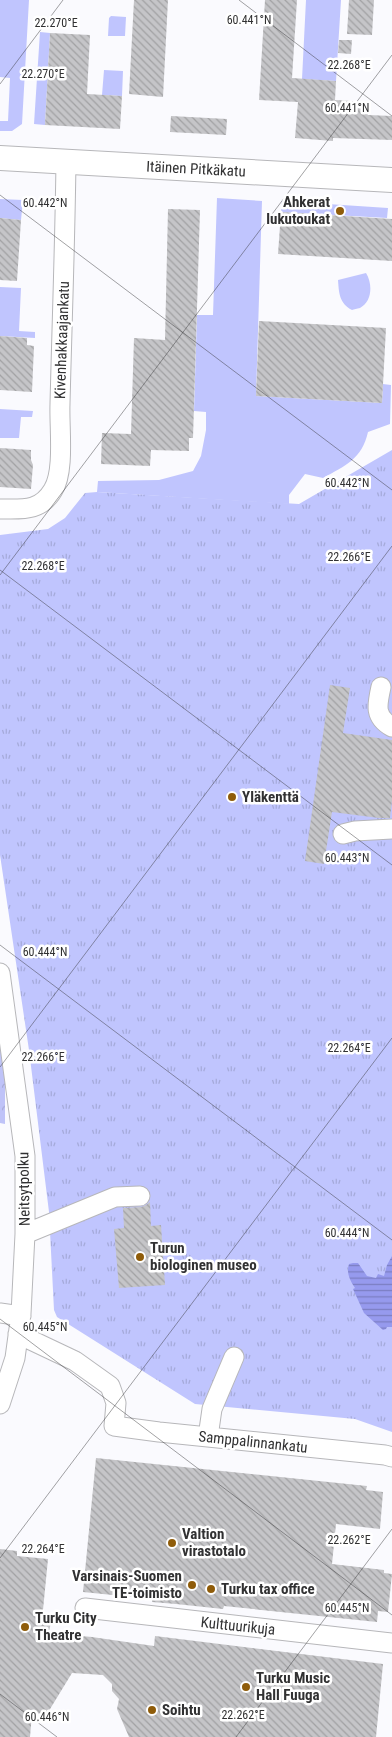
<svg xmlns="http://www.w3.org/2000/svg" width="392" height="1737" font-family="'Roboto Condensed',sans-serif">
  <defs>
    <pattern id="forest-crowns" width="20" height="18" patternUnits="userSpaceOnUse" patternTransform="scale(1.25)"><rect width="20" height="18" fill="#bfc3f8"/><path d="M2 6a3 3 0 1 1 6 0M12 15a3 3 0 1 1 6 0" fill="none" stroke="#a5a8d5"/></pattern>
    <pattern id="park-tufts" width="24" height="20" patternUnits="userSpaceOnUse" patternTransform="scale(1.25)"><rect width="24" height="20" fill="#c0c5fe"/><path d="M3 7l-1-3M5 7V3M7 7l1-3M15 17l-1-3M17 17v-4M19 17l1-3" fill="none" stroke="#a5aada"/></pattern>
    <pattern id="water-rules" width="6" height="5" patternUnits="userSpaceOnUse" patternTransform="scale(1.25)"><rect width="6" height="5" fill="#969aee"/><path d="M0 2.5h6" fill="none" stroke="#7b7ec1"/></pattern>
    <pattern id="building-back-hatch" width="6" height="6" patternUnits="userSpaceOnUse" patternTransform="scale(1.25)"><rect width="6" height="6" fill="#c5c5c8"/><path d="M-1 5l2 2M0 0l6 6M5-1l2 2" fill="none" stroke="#a1a1a3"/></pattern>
  </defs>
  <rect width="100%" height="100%" fill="#fafafe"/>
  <!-- green -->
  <path fill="#c0c5fe" d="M 0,0 L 29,0 L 22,124 L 12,131 L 0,131 L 0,121 L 8,121 L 10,78 L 0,77 Z
    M 306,0 L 341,0 L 336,81 L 302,79 Z
    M 111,16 L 126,17 L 125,36 L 108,36 L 109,18 Z
    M 40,32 L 50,33 L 45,125 L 34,124 Z
    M 104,70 L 123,71 L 122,96 L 102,95 Z
    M 217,198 L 262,201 L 256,396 L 382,403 L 383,384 L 391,385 L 390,424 L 368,432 C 362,459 345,466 323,478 L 305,474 L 289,495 L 289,504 L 97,492 L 98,481 L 159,480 L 193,471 L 201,456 L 206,430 L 206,412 L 194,411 L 197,315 L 213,315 Z
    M 0,199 L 23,200 L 21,220 L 0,218 Z
    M 282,201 L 388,208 L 387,218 L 281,212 Z
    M 366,273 C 373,284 372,302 360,308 C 357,309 354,309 352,310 C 339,303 339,293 338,280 Z
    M 0,287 L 21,288 L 19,331 L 35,332 L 35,338 L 0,336 Z
    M 0,409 L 33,411 L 32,417 L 21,417 L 19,438 L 0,438 Z"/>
  <!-- forest -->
  <path fill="url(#forest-crowns)" d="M 0,1039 L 5,1070 L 5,1124 L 0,1123 Z"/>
  <!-- park -->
  <path fill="url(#park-tufts)" d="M 392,450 L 392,1432 L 355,1419 L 195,1404 L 57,1317 L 54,1310 L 49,1212 L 29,1050 L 0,855 L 0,535 L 48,529 L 65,518 L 85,493 L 97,492 L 299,504 Z"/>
  <!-- water -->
  <path fill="url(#water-rules)" d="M 392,1256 L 392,1327 L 387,1327 L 386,1329 L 383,1330 L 364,1313 L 353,1289 L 355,1288 C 350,1280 346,1273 349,1264 L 353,1263 L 358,1263 L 367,1276 L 376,1278 L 378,1274 L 384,1276 L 387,1265 Z"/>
  <!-- building -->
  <path fill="url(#building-back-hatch)" d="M 134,0 L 168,0 L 163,97 L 129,94 Z
    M 265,0 L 297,0 L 292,78 L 336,81 L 335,100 L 368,102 L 368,115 L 392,116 L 392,140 L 333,138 L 333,141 L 295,138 L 298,102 L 259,100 Z
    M 349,0 L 374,0 L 372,35 L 347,34 Z
    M 50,33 L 90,35 L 87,94 L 122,96 L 120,129 L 45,125 Z
    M 339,40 L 352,40 L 351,54 L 338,53 Z
    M 171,116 L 227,119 L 226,135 L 170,132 Z
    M 168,209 L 200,210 L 193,438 L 189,438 L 189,451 L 151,450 L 150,466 L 101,464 L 102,433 L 131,434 L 134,338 L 165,340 Z
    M 281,212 L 392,219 L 392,261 L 278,254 Z
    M 0,218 L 21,220 L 17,281 L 0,280 Z
    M 259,321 L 386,328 L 382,403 L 256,396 Z
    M 0,336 L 27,338 L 27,345 L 34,346 L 32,392 L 0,390 Z
    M 0,448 L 31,450 L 31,460 L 33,465 L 31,489 L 0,487 Z
    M 330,685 L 350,688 L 343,733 L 392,740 L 392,801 L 390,818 L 379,818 L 332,812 L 324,864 L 305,861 Z
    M 150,1202 L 151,1226 L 161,1225 L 165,1285 L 119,1288 L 114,1229 L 124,1228 L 123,1208 L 141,1207 L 146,1205 Z
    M 96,1458 L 367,1486 L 366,1490 L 383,1492 L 380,1529 L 336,1524 L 332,1564 L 384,1570 L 384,1573 L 392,1574 L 388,1612 L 378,1611 L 377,1622 L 224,1606 L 223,1609 L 176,1604 L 152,1602 L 152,1599 L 83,1592 Z
    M 0,1549 L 17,1551 L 17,1556 L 48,1559 L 42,1620 L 51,1621 L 49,1633 L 92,1637 L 154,1646 L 155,1636 L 383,1664 L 376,1737 L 129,1737 L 117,1709 L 119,1699 L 112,1691 L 112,1684 L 103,1675 L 72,1673 L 47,1714 L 32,1713 L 30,1737 L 0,1737 Z"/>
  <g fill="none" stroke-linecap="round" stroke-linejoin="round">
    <!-- minor casing -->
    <g stroke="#b7b7ba" stroke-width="21">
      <path id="minor" d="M 0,509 C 22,509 40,512 53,490 C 65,471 59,427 60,404 C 62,323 65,242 66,161
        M 381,687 C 377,705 374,717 392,727
        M 343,834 L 355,831 L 392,829
        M 0,973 L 25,1156 L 25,1234 L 21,1314 L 15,1358 L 0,1404
        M 25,1234 L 115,1197 L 140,1196
        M 0,1313 L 21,1316
        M 18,1334 L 75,1361 L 110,1386 L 116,1403 L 114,1426 L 159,1432 L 385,1455 L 392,1457
        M 208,1437 L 212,1409 L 234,1357
        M 85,1608 L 392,1643"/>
    </g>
    <!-- major casing -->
    <g stroke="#b7b7ba" stroke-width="26">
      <path id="major" d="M 0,158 L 392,180"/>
    </g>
    <!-- minor -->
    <use href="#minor" stroke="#fff" stroke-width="19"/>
    <!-- major -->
    <use href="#major" stroke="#fff" stroke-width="24"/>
  </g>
  <!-- ticks -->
  <path fill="none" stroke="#313132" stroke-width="1" stroke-opacity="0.45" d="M 239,0 L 392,116M 0,84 L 63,0M 0,195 L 392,490M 0,570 L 392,865M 0,575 L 392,55M 0,945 L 392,1240M 0,1067 L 392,546M 0,1319 L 392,1615M 0,1558 L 392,1038M 0,1694 L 57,1737M 236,1737 L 392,1529"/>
  <!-- markers -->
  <g fill="#8f5c0a" stroke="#fff" stroke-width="2">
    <circle cx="340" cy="211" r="5"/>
    <circle cx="232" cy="797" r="5"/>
    <circle cx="140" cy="1257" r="5"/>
    <circle cx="172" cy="1543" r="5"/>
    <circle cx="192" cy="1585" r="5"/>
    <circle cx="211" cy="1589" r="5"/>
    <circle cx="25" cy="1627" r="5"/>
    <circle cx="246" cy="1687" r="5"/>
    <circle cx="152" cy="1710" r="5"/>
  </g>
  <g text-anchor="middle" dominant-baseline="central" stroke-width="5" stroke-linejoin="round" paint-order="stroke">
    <!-- street labels -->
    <g font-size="15" fill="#313132" stroke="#fff">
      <text transform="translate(196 169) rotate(3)">Itäinen Pitkäkatu</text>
      <text transform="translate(62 340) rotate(-88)">Kivenhakkaajankatu</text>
      <text transform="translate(24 1189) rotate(-91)">Neitsytpolku</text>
      <text transform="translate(253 1442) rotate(6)">Samppalinnankatu</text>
      <text transform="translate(238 1626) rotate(6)">Kulttuurikuja</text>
    </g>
    <!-- poi labels -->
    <g font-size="15" font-weight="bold" fill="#313132" stroke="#fff" text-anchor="start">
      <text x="330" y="202" text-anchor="end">Ahkerat<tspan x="330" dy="17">lukutoukat</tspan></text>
      <text x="242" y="797">Yläkenttä</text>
      <text x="150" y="1248">Turun<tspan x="150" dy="17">biologinen museo</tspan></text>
      <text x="182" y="1534">Valtion<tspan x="182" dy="17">virastotalo</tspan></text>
      <text x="182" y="1576" text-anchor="end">Varsinais-Suomen<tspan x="182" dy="17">TE-toimisto</tspan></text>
      <text x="221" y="1589">Turku tax office</text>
      <text x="35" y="1618">Turku City<tspan x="35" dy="17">Theatre</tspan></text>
      <text x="256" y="1678">Turku Music<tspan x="256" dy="17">Hall Fuuga</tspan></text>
      <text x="162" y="1710">Soihtu</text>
    </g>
  </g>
  <g font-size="12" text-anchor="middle" fill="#313132" stroke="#fff" stroke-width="5" stroke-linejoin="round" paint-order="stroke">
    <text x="249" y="24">60.441°N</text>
    <text x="56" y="27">22.270°E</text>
    <text x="349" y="69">22.268°E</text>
    <text x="43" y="78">22.270°E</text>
    <text x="347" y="112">60.441°N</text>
    <text x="45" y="207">60.442°N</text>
    <text x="347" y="487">60.442°N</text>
    <text x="349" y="561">22.266°E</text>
    <text x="43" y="570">22.268°E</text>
    <text x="347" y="862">60.443°N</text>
    <text x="45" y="956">60.444°N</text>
    <text x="349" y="1052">22.264°E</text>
    <text x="43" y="1061">22.266°E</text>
    <text x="347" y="1237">60.444°N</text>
    <text x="45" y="1331">60.445°N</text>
    <text x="349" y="1544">22.262°E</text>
    <text x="43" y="1553">22.264°E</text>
    <text x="347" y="1612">60.445°N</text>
    <text x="243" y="1719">22.262°E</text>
    <text x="47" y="1721">60.446°N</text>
  </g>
</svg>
